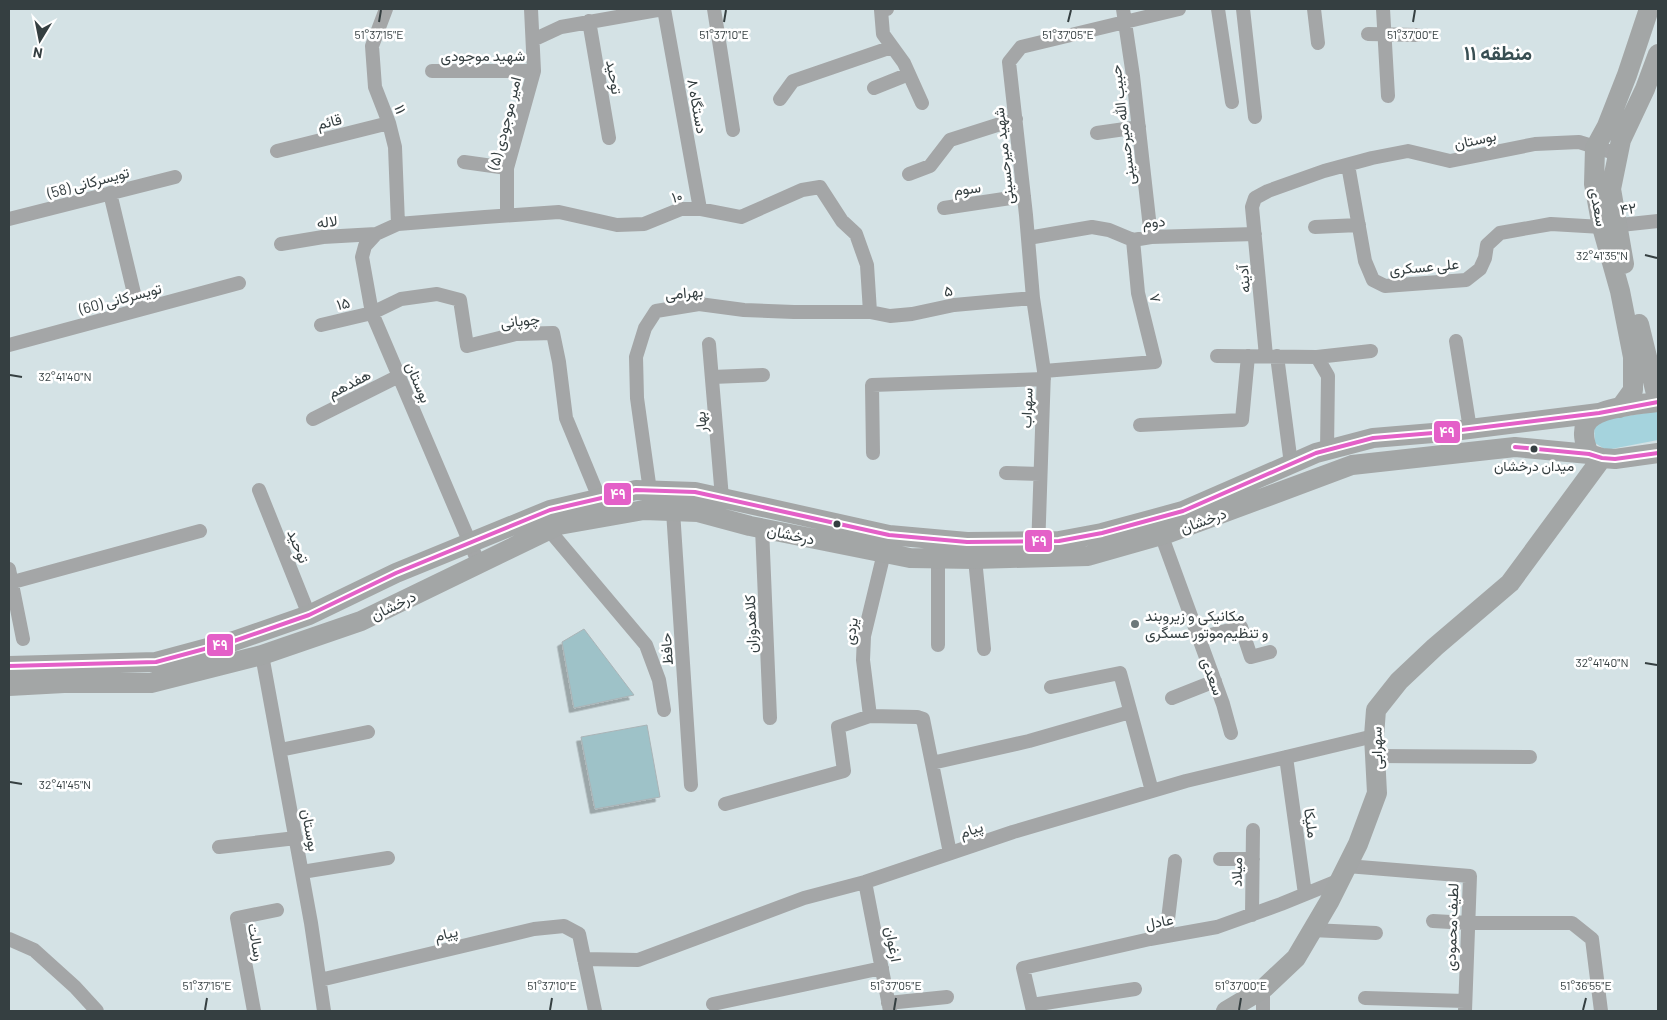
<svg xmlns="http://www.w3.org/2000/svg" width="1667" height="1020" font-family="Barlow,Vazirmatn,sans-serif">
  <defs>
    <filter id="shadow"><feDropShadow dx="-4.5" dy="4.5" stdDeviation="0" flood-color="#0004"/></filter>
  </defs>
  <rect width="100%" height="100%" fill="#d4e2e5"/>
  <!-- green -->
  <path fill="#a5d3dd" d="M 1658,411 L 1658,440 L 1606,450 L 1595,443 L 1594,427 L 1602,420 Z"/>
  <!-- building -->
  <path fill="#9ec2c8" stroke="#aab4b7" filter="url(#shadow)" d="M 584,629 L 634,695 L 574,708 L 562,642 Z
    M 647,725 L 660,797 L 595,809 L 581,737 Z"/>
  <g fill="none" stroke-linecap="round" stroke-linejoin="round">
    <!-- street -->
    <path stroke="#a4a6a7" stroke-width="14" d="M 386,9 L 372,46 L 375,87 L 389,123 L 395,147 L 398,224
      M 664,9 L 700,209
      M 714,9 L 733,130
      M 887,9 L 881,10 L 883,34 L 904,63 L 922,103
      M 1123,9 L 1133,76 L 1151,237
      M 1218,9 L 1232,102
      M 1243,9 L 1255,117
      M 1314,9 L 1318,43
      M 1383,9 L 1388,96
      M 589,21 L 609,138
      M 1368,34 L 1417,35
      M 533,40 L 561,27 L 663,9
      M 432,71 L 534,71
      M 874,88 L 909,74
      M 780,99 L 793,81 L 892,47
      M 1097,133 L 1139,127
      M 277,151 L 389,123
      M 464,162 L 507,168
      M 1348,165 L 1365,261 L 1373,280 L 1385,286 L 1466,280 L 1480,269 L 1485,258 L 1487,245 L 1500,233 L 1551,224 L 1602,227 L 1658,221
      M 909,174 L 930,166 L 950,140 L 1016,119
      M 110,193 L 138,310
      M 944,208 L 1024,196
      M 507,215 L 507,168 L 534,71 L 531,9
      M 9,219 L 175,177
      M 1315,227 L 1359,225
      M 1028,238 L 1092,227 L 1109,230 L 1133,240 L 1151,237 L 1255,234
      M 281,244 L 323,237 L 376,234
      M 321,325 L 372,313 L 401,299 L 437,294 L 460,300 L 467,346 L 516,334 L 553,333 L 559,362 L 566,418 L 602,505
      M 1456,341 L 1470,429
      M 709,344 L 722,498
      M 9,345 L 239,283
      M 1217,356 L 1317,357 L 1328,376 L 1327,450
      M 1266,356 L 1252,207 L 1255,198 L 1268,191 L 1324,171 L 1372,158 L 1408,151 L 1450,161 L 1535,144 L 1579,142 L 1618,154
      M 1277,356 L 1291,464
      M 1317,357 L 1371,351
      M 1044,371 L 1155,362 L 1138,293 L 1133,240
      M 712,377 L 763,375
      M 313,419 L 399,376
      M 1140,425 L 1242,420 L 1248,356
      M 873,453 L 872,385 L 1044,379
      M 1006,473 L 1040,474
      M 259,490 L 309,615
      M 650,491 L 637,398 L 636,357 L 645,328 L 656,311 L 699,304 L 744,310 L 794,312 L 870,312 L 890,316 L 912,314 L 954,305 L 1033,298
      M 673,511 L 691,785
      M 762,528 L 770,718
      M 549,530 L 646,645 L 659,680 L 664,710
      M 1161,534 L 1223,704 L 1231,733
      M 1038,550 L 1044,371 L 1033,298 L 1026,215 L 1009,62 L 1021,47 L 1179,9
      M 975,559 L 984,649
      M 479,564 L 372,313 L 362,257 L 365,246 L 376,234 L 398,224 L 485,217 L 559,212 L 617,225 L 644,224 L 681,209 L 700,209 L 741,217 L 802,190 L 820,187 L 842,221 L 856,234 L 867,265 L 870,312
      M 9,569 L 23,639
      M 13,582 L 200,531
      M 1199,638 L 1241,627 L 1251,657 L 1270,652
      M 938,645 L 938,558
      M 262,655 L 311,923 L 324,1011
      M 1051,687 L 1120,673 L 1152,791
      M 1172,698 L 1215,681
      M 870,716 L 863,660 L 864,636 L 884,553
      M 280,750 L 368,732
      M 1375,756 L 1530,757
      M 1286,757 L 1305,894
      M 932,763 L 1029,741 L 1130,712
      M 725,804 L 844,771 L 838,727 L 870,716 L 917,717 L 923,719 L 950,853
      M 219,847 L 296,838
      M 1220,859 L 1253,859
      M 1347,866 L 1470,876 L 1465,1011
      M 302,872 L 388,858
      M 865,882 L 890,1011
      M 1252,915 L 1253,830
      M 1433,921 L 1468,923 L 1572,923 L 1592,939 L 1601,1011
      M 1312,930 L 1376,933
      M 1166,936 L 1175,861
      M 9,939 L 34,950 L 75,987 L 97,1011
      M 584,959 L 638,960 L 804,898 L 865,882 L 1013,832 L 1186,781 L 1374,736
      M 320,980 L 534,929 L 564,926 L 579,934 L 595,1011
      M 1365,998 L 1465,1001
      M 888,1003 L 947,997
      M 713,1004 L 882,968
      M 1032,1005 L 1135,989
      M 254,1011 L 237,918 L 277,910
      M 1033,1011 L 1023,968 L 1150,939 L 1217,927 L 1281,904 L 1340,880
      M 1263,1011 L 1263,989"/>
    <!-- secondary -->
    <path stroke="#a3a6a6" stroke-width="20" d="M 1624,264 L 1611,189 L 1621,140 L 1645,89 L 1658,54
      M 1639,324 L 1658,402
      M 1620,408 L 1633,390 L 1633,357 L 1620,291 L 1602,227 L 1594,184 L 1595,148 L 1607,126 L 1627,75 L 1649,9
      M 1589,454 C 1585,444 1580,429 1589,420 C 1600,407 1641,404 1658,402
      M 9,666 L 156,662 L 234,641 L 309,615 L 396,573 L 550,510 L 636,490 L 695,492 L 889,535 L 967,542 L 1059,541 L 1102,533 L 1183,511 L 1316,453 L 1373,438 L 1445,432 L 1599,413
      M 9,686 L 64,683 L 151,683 L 262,655 L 361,621 L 559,525 L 644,510 L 698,512 L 750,526 L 910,558 L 975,559 L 1088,556 L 1169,533 L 1352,465 L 1515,447 L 1589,454 L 1602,458 L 1615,459 L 1658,453
      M 1226,1011 L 1263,989 L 1296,958 L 1329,902 L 1358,844 L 1377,793 L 1374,736 L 1376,710 L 1399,681 L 1435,647 L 1510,583 L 1602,458"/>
    <!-- bus-1 casing -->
    <g stroke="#fff" stroke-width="8">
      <path id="bus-1" d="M 1515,447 L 1589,454 L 1602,458 L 1615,459 L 1658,453
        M 9,666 L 156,662 L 234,641 L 309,615 L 396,573 L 550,510 L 636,490 L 695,492 L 889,535 L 967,542 L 1059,541 L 1102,533 L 1183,511 L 1316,453 L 1373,438 L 1445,432 L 1599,413 L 1658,402"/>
    </g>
    <!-- bus-1 -->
    <use href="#bus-1" stroke="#e460c8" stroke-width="4"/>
  </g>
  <!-- ticks -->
  <path fill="none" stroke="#353f41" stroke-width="2" d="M 379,22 L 381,10M 724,22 L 726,10M 1068,22 L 1071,10M 1413,22 L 1415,10M 1645,255 L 1657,258M 10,375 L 22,377M 1645,663 L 1657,665M 10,782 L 22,784M 205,1010 L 207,998M 550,1010 L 552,998M 894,1010 L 896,998M 1239,1010 L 1241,998M 1583,1010 L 1586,998"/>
  <!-- markers -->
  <g fill="#353f41" stroke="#fff" stroke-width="2">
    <circle cx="1534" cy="449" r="4.5"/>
    <circle cx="837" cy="524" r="4.5"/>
  </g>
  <circle fill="#6d787a" stroke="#fff" stroke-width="2" cx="1135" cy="624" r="5"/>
  <g text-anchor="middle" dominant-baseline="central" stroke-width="5" stroke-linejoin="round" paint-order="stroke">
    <!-- bus labels -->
    <g font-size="14" fill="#353f41" stroke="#fff">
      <text x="1534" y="465">میدان درخشان</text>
    </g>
    <!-- street labels -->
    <g font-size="15" fill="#353f41" stroke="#fff">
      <text x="483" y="55">شهید موجودی</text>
      <text transform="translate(615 77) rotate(80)">توحید</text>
      <text transform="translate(698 106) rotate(80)">۸ دستگاه</text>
      <text transform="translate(401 109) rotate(70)">۱۱</text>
      <text transform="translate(329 121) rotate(-14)">قائم</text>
      <text transform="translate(504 123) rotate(-76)">امیر موجودی (۵)</text>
      <text transform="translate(1122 125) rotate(-97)">حبیب الله میرحسینی</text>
      <text transform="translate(1475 139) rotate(-12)">بوستان</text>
      <text transform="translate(1003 156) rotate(-96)">شهید میرحسینی</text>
      <text transform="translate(88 182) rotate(-15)">تویسرکانی (58)</text>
      <text transform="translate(967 188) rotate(-8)">سوم</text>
      <text transform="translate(677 196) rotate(-12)">۱۰</text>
      <text transform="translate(1599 207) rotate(80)">سعدی</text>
      <text transform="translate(1628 208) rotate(-7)">۴۲</text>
      <text transform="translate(327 221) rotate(-6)">لاله</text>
      <text transform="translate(1154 221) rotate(-4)">دوم</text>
      <text transform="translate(1424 266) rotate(-5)">علی عسکری</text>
      <text transform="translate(1243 279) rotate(-95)">آدینه</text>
      <text transform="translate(948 290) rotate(-10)">۵</text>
      <text transform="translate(684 292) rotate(-5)">بهرامی</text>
      <text transform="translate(120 298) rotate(-15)">تویسرکانی (60)</text>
      <text transform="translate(1156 298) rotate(77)">۷</text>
      <text transform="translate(343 303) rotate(-13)">۱۵</text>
      <text transform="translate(520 320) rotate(-6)">چوپانی</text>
      <text transform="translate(419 382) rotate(67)">بوستان</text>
      <text transform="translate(349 383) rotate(-27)">هفدهم</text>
      <text transform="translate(1026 408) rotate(-88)">سهراب</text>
      <text transform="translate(700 422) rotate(-95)">بهار</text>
      <text transform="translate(1203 520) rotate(-20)">درخشان</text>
      <text transform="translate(791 534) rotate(12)">درخشان</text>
      <text transform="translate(299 546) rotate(68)">توحید</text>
      <text transform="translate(393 605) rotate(-26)">درخشان</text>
      <text transform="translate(750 624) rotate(-92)">کلاهدوزان</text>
      <text transform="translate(850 631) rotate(-81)">یزدی</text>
      <text transform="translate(666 649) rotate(-94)">حافظ</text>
      <text transform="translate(1213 676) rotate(70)">سعدی</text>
      <text transform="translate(1376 748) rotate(-91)">سهرابی</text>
      <text transform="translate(1312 823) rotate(82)">ملیکا</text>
      <text transform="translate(971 829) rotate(-19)">پیام</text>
      <text transform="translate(311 830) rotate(80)">بوستان</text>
      <text transform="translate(1236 872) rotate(-89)">میلاد</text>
      <text transform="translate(1159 921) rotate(-11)">عادل</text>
      <text transform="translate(1451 927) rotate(-88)">لطیف محمودی</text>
      <text transform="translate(446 933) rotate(-13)">پیام</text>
      <text transform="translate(257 942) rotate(80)">رسالت</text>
      <text transform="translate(894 944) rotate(79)">ارغوان</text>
    </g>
    <!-- poi labels -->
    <g font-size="15" fill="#353f41" stroke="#fff" text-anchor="start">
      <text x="1145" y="615">مکانیکی و زیروبند<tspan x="1145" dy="17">و تنظیم‌موتور عسگری</tspan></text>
    </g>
    <!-- district labels -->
    <g font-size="20" font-weight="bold" fill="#394f53" stroke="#fff">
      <text x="1498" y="52">منطقه ۱۱</text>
    </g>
  </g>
  <g font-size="12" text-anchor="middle" fill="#353f41" stroke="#fff" stroke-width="5" stroke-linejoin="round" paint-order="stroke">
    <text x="379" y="39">51°37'15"E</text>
    <text x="724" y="39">51°37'10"E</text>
    <text x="1068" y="39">51°37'05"E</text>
    <text x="1413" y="39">51°37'00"E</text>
    <text x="1602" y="260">32°41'35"N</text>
    <text x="65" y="381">32°41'40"N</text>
    <text x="1602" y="667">32°41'40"N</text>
    <text x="65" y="789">32°41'45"N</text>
    <text x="207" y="990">51°37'15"E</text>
    <text x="552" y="990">51°37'10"E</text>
    <text x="896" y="990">51°37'05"E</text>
    <text x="1241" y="990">51°37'00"E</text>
    <text x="1586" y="990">51°36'55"E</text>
  </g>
  <g stroke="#fff" stroke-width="2">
    <rect x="1433" y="420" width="28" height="24" rx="5" fill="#e460c8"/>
    <rect x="603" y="482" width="29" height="24" rx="5" fill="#e460c8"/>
    <rect x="1024" y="529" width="29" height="24" rx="5" fill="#e460c8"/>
    <rect x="206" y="633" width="28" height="24" rx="5" fill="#e460c8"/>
  </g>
  <g font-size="14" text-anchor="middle" font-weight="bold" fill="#fff">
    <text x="1447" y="437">۴۹</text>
    <text x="618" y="499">۴۹</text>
    <text x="1039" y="546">۴۹</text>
    <text x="220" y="650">۴۹</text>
  </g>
  <!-- border -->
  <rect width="1667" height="1020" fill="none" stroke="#353f41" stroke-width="20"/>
  <!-- north arrow -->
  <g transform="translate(40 40) rotate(190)" stroke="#ffffff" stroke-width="4" paint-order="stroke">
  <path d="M0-4L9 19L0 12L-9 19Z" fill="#353f41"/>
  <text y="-8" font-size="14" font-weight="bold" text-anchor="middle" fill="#353f41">N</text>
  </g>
</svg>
